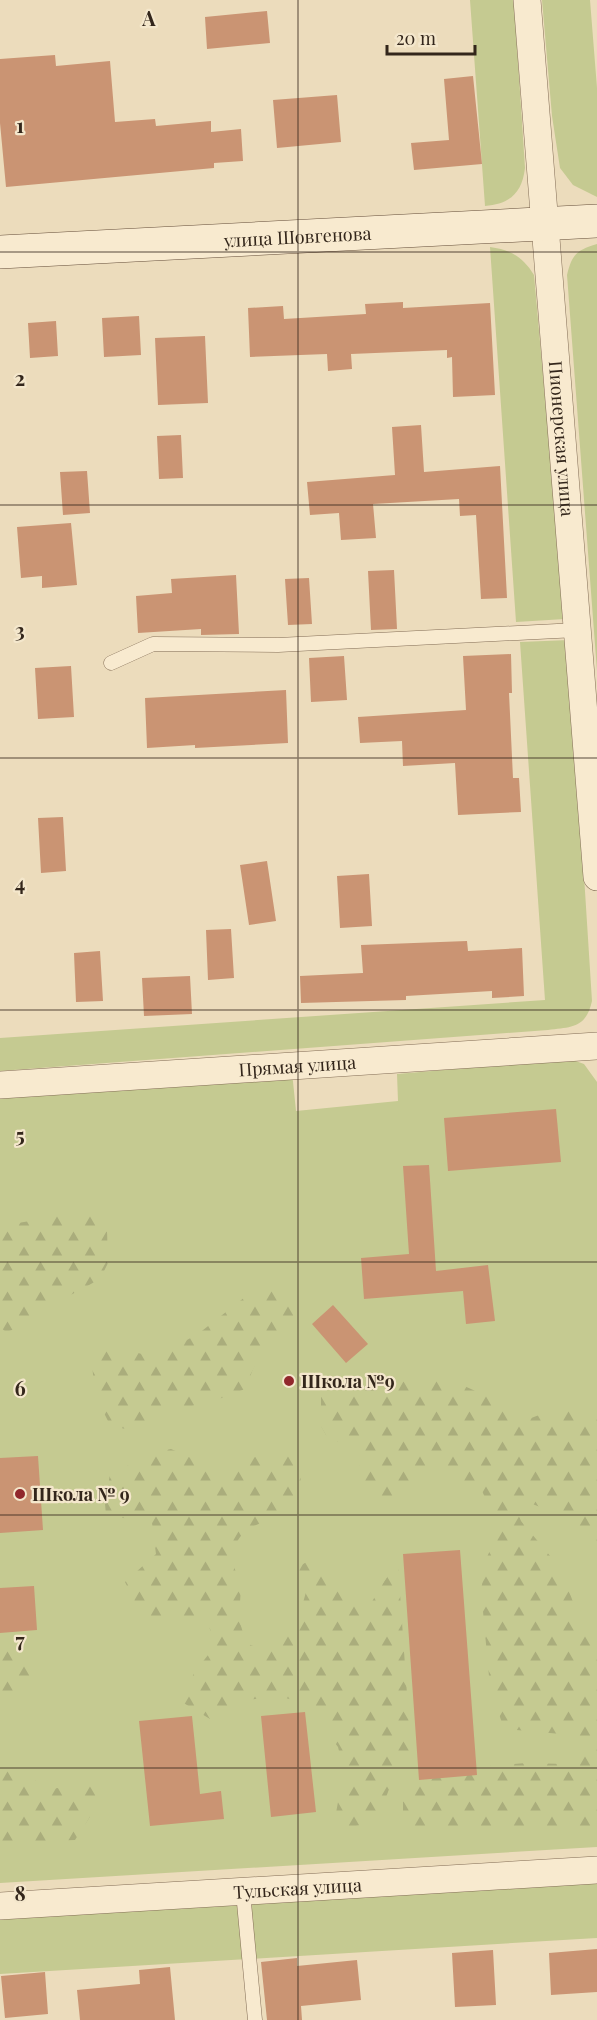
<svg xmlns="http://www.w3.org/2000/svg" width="597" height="2020" font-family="'Playfair Display',serif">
  <defs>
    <pattern id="forest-firs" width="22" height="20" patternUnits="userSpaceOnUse" patternTransform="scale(1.5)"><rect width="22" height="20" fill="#c5ca91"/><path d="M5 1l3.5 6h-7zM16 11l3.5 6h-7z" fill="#aaad7c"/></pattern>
  </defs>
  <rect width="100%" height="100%" fill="#ecdcbc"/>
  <!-- grass -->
  <path fill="#c5ca91" d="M 470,0 L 514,0 L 525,168 C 522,193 510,204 485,206 Z
    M 542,0 L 590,0 L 597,88 L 597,197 L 573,185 L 560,168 L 552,116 Z
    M 597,244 L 597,671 L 567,275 C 572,254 577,250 597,244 Z
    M 490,247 C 511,250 523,257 534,275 L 565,619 L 516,622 Z
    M 569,640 L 592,1001 C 586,1028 572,1027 548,1030 L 0,1071 L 0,1038 L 545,1000 L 520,642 Z
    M 570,1059 L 584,1064 L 597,1082 L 597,1847 L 0,1883 L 0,1096 L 292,1072 L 296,1111 L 398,1101 L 397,1074 Z
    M 597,1880 L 597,1938 L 0,1974 L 0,1919 Z"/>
  <!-- forest -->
  <path fill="url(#forest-firs)" d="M 63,1212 L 88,1212 L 107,1230 L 108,1263 L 100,1279 L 56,1303 L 36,1322 L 6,1332 L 0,1327 L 0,1217 L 6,1225 L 36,1220 Z
    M 275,1289 L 300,1306 L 289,1323 L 266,1344 L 253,1369 L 245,1389 L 219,1399 L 153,1416 L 133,1431 L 110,1425 L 95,1395 L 92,1364 L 111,1346 L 142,1354 L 172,1348 L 198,1334 L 245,1297 Z
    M 451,1380 L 502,1403 L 518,1423 L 563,1406 L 597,1409 L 597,1553 L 558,1514 L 512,1496 L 521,1521 L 561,1569 L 577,1613 L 578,1637 L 597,1633 L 597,1826 L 591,1829 L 408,1826 L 403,1814 L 403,1787 L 411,1783 L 489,1766 L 526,1763 L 565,1764 L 591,1751 L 561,1734 L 504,1729 L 490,1687 L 481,1590 L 487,1557 L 500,1529 L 482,1491 L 440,1468 L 407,1487 L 388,1501 L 367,1495 L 359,1464 L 357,1442 L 330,1442 L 321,1426 L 321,1397 L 381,1382 Z
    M 171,1449 L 216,1469 L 235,1465 L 255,1457 L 282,1453 L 302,1464 L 299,1496 L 272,1518 L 245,1530 L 229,1553 L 241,1586 L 239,1619 L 246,1643 L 267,1652 L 296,1628 L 306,1592 L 298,1567 L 315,1557 L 332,1558 L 321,1570 L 355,1597 L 363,1615 C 376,1598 383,1579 398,1564 L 412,1767 L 396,1770 L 377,1822 L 345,1828 L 336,1813 L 340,1791 L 347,1783 L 338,1747 L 320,1723 L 298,1701 L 281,1697 L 242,1700 L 210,1719 L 182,1702 L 194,1673 L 215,1646 L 205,1613 L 183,1622 L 142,1616 L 125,1582 L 156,1554 L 152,1523 L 106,1515 L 105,1504 L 110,1474 L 157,1452 Z
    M 20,1644 L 40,1668 L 30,1692 L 4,1700 L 0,1698 L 0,1648 Z
    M 0,1761 L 26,1769 L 43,1790 L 88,1784 L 98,1795 L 93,1812 L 75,1840 L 0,1845 Z"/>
  <!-- building -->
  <path fill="#ca9473" d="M 267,11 L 270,43 L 207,49 L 205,17 Z
    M 55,55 L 56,66 L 110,61 L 115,122 L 155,119 L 156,126 L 211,121 L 211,132 L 241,129 L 243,161 L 214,163 L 214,168 L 6,187 L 0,123 L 0,59 Z
    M 473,76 L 482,164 L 414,170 L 411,143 L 449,140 L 444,79 Z
    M 337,95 L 341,142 L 277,148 L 273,100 Z
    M 403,302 L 403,308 L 490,303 L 495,395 L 453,397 L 452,357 L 447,358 L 447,350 L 351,354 L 352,369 L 328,371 L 327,354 L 250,357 L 248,308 L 283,306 L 284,319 L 366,314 L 365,304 Z
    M 139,316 L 141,355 L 104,357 L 102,318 Z
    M 56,321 L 58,356 L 30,358 L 28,323 Z
    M 205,336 L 208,403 L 158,405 L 155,338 Z
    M 421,425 L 424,472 L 500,466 L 507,598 L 481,599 L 476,515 L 460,516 L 459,499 L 373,504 L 376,538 L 341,540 L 339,513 L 310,515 L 307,482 L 395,475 L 392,427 Z
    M 181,435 L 183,478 L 159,479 L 157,436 Z
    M 87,471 L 90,513 L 63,515 L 60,472 Z
    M 71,523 L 77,585 L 42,588 L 42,576 L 21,578 L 17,527 Z
    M 394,570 L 397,629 L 371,630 L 368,571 Z
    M 236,575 L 239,634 L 201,635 L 201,629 L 138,633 L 136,596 L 172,593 L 171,579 Z
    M 309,578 L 312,624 L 288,625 L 285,579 Z
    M 511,654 L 512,693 L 509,693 L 513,778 L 519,778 L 521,812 L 458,815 L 455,763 L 403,766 L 402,741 L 360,743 L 358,717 L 466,710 L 463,656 Z
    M 344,656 L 347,700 L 311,702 L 309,658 Z
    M 71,666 L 74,717 L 38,719 L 35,668 Z
    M 286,690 L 288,743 L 195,748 L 195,745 L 147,748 L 145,698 Z
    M 63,817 L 66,871 L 41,873 L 38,818 Z
    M 267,861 L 276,921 L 249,925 L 240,865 Z
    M 369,874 L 372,926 L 340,928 L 337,876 Z
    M 231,929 L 234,978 L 208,980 L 206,930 Z
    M 467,941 L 468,951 L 522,948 L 524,996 L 492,998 L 492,991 L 406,996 L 406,1000 L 301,1003 L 300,976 L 363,973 L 361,945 Z
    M 100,951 L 103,1001 L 76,1002 L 74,953 Z
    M 190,976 L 192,1014 L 144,1016 L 142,978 Z
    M 556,1109 L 561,1162 L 448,1171 L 444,1118 Z
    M 429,1165 L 436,1271 L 488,1265 L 495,1321 L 466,1324 L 463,1291 L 364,1299 L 361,1258 L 409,1254 L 403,1166 Z
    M 333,1305 L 368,1344 L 346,1363 L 312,1324 Z
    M 38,1456 L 43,1530 L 0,1533 L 0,1458 Z
    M 460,1550 L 477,1775 L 419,1780 L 403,1554 Z
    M 34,1586 L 37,1630 L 0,1633 L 0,1588 Z
    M 305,1712 L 316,1812 L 271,1817 L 261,1716 Z
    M 192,1716 L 200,1794 L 221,1791 L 224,1819 L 150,1826 L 139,1721 Z
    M 597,1949 L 597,1992 L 551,1995 L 549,1953 Z
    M 493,1950 L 496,2005 L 455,2007 L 452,1953 Z
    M 297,1958 L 297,1966 L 357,1960 L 361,2000 L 301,2006 L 302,2020 L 267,2020 L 261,1962 Z
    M 170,1967 L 175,2020 L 80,2020 L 77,1990 L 140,1984 L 139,1970 Z
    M 45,1972 L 48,2014 L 5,2018 L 1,1976 Z"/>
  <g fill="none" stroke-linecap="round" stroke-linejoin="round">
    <!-- lane casing -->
    <g stroke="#836d56" stroke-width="15">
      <path id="lane" d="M 111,663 L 153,644 L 278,645 L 577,630
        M 243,1892 L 255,2020"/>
    </g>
    <!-- street casing -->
    <g stroke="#836d56" stroke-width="28">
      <g id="street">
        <path id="s1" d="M 527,0 L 597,877"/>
        <path id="s2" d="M 0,1085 L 597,1046"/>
        <path id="s3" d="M 0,1906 L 597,1870"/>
      </g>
    </g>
    <!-- secondary casing -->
    <g stroke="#654e3a" stroke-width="34">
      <g id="secondary">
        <path id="s4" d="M 0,252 L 597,221"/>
      </g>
    </g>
    <!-- lane -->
    <use href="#lane" stroke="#f8eacf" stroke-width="14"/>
    <!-- street -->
    <use href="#street" stroke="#f8eacf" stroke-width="27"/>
    <!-- secondary -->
    <use href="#secondary" stroke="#f8eacf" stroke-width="33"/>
  </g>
  <!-- grid -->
  <path fill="none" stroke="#33261b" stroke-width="1.5" stroke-opacity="0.55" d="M 298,0 L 298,2020M 0,252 L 597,252M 0,505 L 597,505M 0,758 L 597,758M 0,1010 L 597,1010M 0,1262 L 597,1262M 0,1515 L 597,1515M 0,1768 L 597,1768"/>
  <!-- markers -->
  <g fill="#91282c" stroke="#f4e7cc" stroke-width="2">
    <circle cx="289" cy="1381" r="6"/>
    <circle cx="20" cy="1494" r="6"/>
  </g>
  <g text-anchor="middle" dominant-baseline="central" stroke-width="4.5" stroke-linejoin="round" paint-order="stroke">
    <!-- street labels -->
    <g font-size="18" fill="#33261b" stroke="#f4e7cc">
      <text stroke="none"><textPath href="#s4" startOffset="298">улица Шовгенова</textPath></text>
      <text stroke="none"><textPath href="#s1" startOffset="440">Пионерская улица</textPath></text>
      <text stroke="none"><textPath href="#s2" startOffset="298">Прямая улица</textPath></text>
      <text stroke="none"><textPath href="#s3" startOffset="298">Тульская улица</textPath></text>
    </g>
    <!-- poi labels -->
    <g font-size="18" font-weight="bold" fill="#33261b" stroke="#f4e7cc" text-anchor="start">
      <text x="301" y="1381">Школа №9</text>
      <text x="32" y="1494">Школа № 9</text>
    </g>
  </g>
  <g font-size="20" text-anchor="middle" font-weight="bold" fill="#33261b" stroke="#f4e7cc" stroke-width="4.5" stroke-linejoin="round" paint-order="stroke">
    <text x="149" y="26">A</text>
    <text x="20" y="133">1</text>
    <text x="20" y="386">2</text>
    <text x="20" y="638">3</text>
    <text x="20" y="891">4</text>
    <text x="20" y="1143">5</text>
    <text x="20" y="1396">6</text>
    <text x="20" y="1648">7</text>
    <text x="20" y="1901">8</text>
  </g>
  <!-- scale -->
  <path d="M387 45v9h88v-9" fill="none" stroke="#33261b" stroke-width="3"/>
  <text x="396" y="45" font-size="18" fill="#33261b" stroke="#f4e7cc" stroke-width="4.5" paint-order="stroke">20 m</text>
</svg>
